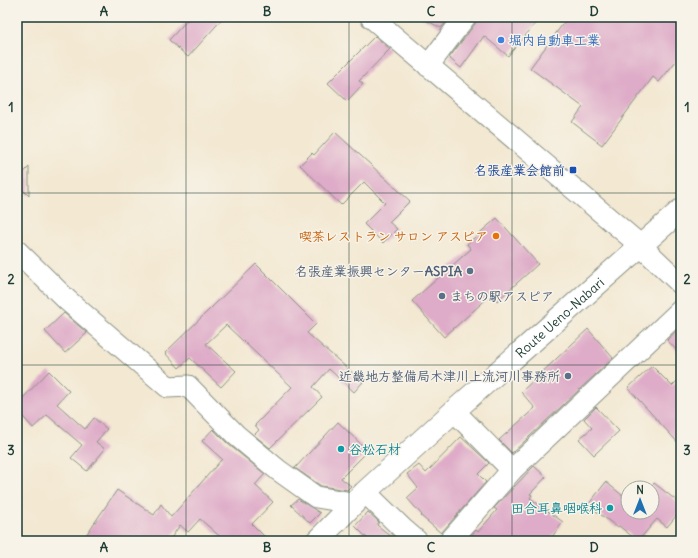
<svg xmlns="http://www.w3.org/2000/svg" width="698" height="558" font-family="Delius,'Klee One',sans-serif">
  <rect width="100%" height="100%" fill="#f7f3e8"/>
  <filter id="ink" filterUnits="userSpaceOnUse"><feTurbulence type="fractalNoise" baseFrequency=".025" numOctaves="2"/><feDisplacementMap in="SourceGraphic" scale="8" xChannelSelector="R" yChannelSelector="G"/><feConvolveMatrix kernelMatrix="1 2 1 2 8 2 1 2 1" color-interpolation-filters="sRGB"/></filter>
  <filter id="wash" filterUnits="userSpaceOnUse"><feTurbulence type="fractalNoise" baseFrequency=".012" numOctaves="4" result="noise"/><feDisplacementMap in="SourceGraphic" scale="16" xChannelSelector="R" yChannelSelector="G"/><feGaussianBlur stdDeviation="0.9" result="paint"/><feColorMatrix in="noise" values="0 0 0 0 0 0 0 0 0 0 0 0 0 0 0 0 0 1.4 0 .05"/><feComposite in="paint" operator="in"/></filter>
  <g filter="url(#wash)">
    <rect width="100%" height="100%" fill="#f3e8d2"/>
    <g id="blocks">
      <!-- building -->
      <path fill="#deabc8" d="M 190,17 L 224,17 L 188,57 L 169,40 Z
        M 420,17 L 450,17 L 441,28 Z
        M 477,17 L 529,17 L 536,23 L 508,56 L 484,36 L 461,68 L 449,58 L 475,24 Z
        M 568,17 L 681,17 L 681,55 L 659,82 L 653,77 L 602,145 L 572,122 L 583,107 L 530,68 Z
        M 375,36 L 390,49 L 359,81 L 363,84 L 347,101 L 328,83 Z
        M 335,132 L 410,201 L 389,222 L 397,229 L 383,243 L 364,224 L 385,203 L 364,182 L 341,205 L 300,165 L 312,153 L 314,155 Z
        M 29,167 L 29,196 L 17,184 L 17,179 Z
        M 497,218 L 538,264 L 497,301 L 491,295 L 444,337 L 412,301 L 471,249 L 467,244 Z
        M 256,264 L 316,324 L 307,333 L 363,382 L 354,392 L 329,369 L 313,387 L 322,397 L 270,448 L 254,435 L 259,430 L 255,425 L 292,387 L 226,325 L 206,344 L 236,371 L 221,387 L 190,358 L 179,368 L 165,353 Z
        M 64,313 L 87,333 L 65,353 L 45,331 Z
        M 681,327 L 681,355 L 667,340 Z
        M 588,329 L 613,358 L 512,453 L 499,440 L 535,408 L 521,392 Z
        M 652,366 L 672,386 L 681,377 L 681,446 L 628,388 Z
        M 49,371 L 69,391 L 57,404 L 85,429 L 94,418 L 107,429 L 96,442 L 105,449 L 87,471 L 71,458 L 82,445 L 47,415 L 33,428 L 17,410 L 17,404 Z
        M 596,407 L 619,431 L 594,455 L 579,439 L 592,428 L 584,419 Z
        M 338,422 L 368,451 L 341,478 L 351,486 L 347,490 L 321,486 L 295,468 Z
        M 213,429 L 228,444 L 265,474 L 255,485 L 273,502 L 252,524 L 269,541 L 225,541 L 200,519 L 188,532 L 180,525 L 169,541 L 82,541 L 117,490 L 154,515 L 161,504 L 171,517 L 222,459 L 202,441 Z
        M 461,437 L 489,463 L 478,474 L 486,482 L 441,533 L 421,516 L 422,515 L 407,498 L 418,488 L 407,474 L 419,465 L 426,473 Z
        M 534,466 L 546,477 L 530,494 L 532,495 L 530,498 L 563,522 L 549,541 L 466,541 L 476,530 L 478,532 L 497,510 L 494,508 Z
        M 606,482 L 628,500 L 628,512 L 652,512 L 652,488 L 650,488 L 654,483 L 681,504 L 681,510 L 667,527 L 657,519 L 638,541 L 619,526 L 617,527 L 588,505 Z
        M 298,499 L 320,513 L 310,523 L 291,505 Z
        M 368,512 L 379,522 L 377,525 L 397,541 L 370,541 L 355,526 Z"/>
    </g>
  </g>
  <g filter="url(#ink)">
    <use href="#blocks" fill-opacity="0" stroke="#899283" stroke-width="1"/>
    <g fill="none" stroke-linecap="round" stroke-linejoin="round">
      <!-- minor casing -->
      <g stroke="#899283" stroke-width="23">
        <path id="minor" d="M 371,17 L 640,245 L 681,284
          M 428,66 L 465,17
          M 17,251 L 67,300 L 168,387 L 188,386 L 236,435 L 278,470 L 316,497 L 353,503
          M 454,411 L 512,470 L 681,310
          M 365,492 L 403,529 L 417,541
          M 450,541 L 512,470"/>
      </g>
      <!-- major casing -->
      <g stroke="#899283" stroke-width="24">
        <g id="major">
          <path id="s1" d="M 317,541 L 365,492 L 454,411 L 681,210"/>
        </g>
      </g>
      <!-- minor -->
      <use href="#minor" stroke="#fff" stroke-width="21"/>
      <!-- major -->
      <use href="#major" stroke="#fff" stroke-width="22"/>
    </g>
  </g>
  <!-- grid -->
  <path fill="none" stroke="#1f3d34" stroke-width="1" stroke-opacity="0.55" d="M 186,17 L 186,541M 349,17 L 349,541M 512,17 L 512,541M 17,193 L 681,193M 17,365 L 681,365"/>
  <!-- markers -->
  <circle fill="#3f7fe0" stroke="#f7f3e8" stroke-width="1.5" cx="501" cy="40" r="4"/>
  <rect fill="#1a4fb4" stroke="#f7f3e8" stroke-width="1.5" x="569" y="166" width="8" height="8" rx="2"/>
  <circle fill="#e8710a" stroke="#f7f3e8" stroke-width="1.5" cx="496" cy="236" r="4"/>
  <g fill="#5c6f8a" stroke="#f7f3e8" stroke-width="1.5">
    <circle cx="470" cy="271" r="4"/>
    <circle cx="442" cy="296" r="4"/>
    <circle cx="568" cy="376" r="4"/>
  </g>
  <g fill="#0f9aa8" stroke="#f7f3e8" stroke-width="1.5">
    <circle cx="341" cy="449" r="4"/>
    <circle cx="610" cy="508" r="4"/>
  </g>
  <g text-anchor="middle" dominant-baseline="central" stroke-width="3" stroke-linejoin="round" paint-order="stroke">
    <!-- shop labels -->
    <g font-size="13" font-weight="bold" fill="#366cbe" stroke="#f7f3e8" text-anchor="start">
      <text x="509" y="40">堀内自動車工業</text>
    </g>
    <!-- transit labels -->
    <g font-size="13" font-weight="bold" fill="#164399" stroke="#f7f3e8" text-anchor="end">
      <text x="565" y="170">名張産業会館前</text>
    </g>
    <!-- food labels -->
    <g font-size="13" font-weight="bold" fill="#c56008" stroke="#f7f3e8" text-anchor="end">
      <text x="488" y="236">喫茶レストラン サロン アスピア</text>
    </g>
    <!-- service labels -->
    <g font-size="13" font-weight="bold" fill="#4e5e75" stroke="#f7f3e8" text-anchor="end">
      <text x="462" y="271">名張産業振興センターASPIA</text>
      <text x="450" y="296" text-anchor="start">まちの駅アスピア</text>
      <text x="560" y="376">近畿地方整備局木津川上流河川事務所</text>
    </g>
    <!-- street labels -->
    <g font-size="13" fill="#1f3d34" stroke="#f7f3e8">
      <text stroke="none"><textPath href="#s1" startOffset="330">Route Ueno-Nabari</textPath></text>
    </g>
    <!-- culture labels -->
    <g font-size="13" font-weight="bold" fill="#0d838f" stroke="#f7f3e8" text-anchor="start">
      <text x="349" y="449">谷松石材</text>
      <text x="602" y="508" text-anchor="end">田合耳鼻咽喉科</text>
    </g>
  </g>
  <!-- margin -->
  <rect width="698" height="558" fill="none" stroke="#f7f3e8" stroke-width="44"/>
  <!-- north arrow -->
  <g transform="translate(640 500)"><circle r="19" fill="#f7f3e8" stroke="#a1aaa0"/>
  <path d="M0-3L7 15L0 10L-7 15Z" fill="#1f6fb2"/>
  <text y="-6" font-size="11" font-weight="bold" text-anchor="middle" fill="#1f3d34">N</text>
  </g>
  <rect x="22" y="22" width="654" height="514" fill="none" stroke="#1f3d34" stroke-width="1.5"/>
  <g font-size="13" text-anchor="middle" font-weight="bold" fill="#1f3d34">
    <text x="104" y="16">A</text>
    <text x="267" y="16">B</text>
    <text x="431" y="16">C</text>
    <text x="594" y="16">D</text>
    <text x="11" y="112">1</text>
    <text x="687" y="112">1</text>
    <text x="11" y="284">2</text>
    <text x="687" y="284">2</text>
    <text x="11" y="455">3</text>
    <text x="687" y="455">3</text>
    <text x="104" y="552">A</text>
    <text x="267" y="552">B</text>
    <text x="431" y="552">C</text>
    <text x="594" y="552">D</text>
  </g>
</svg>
